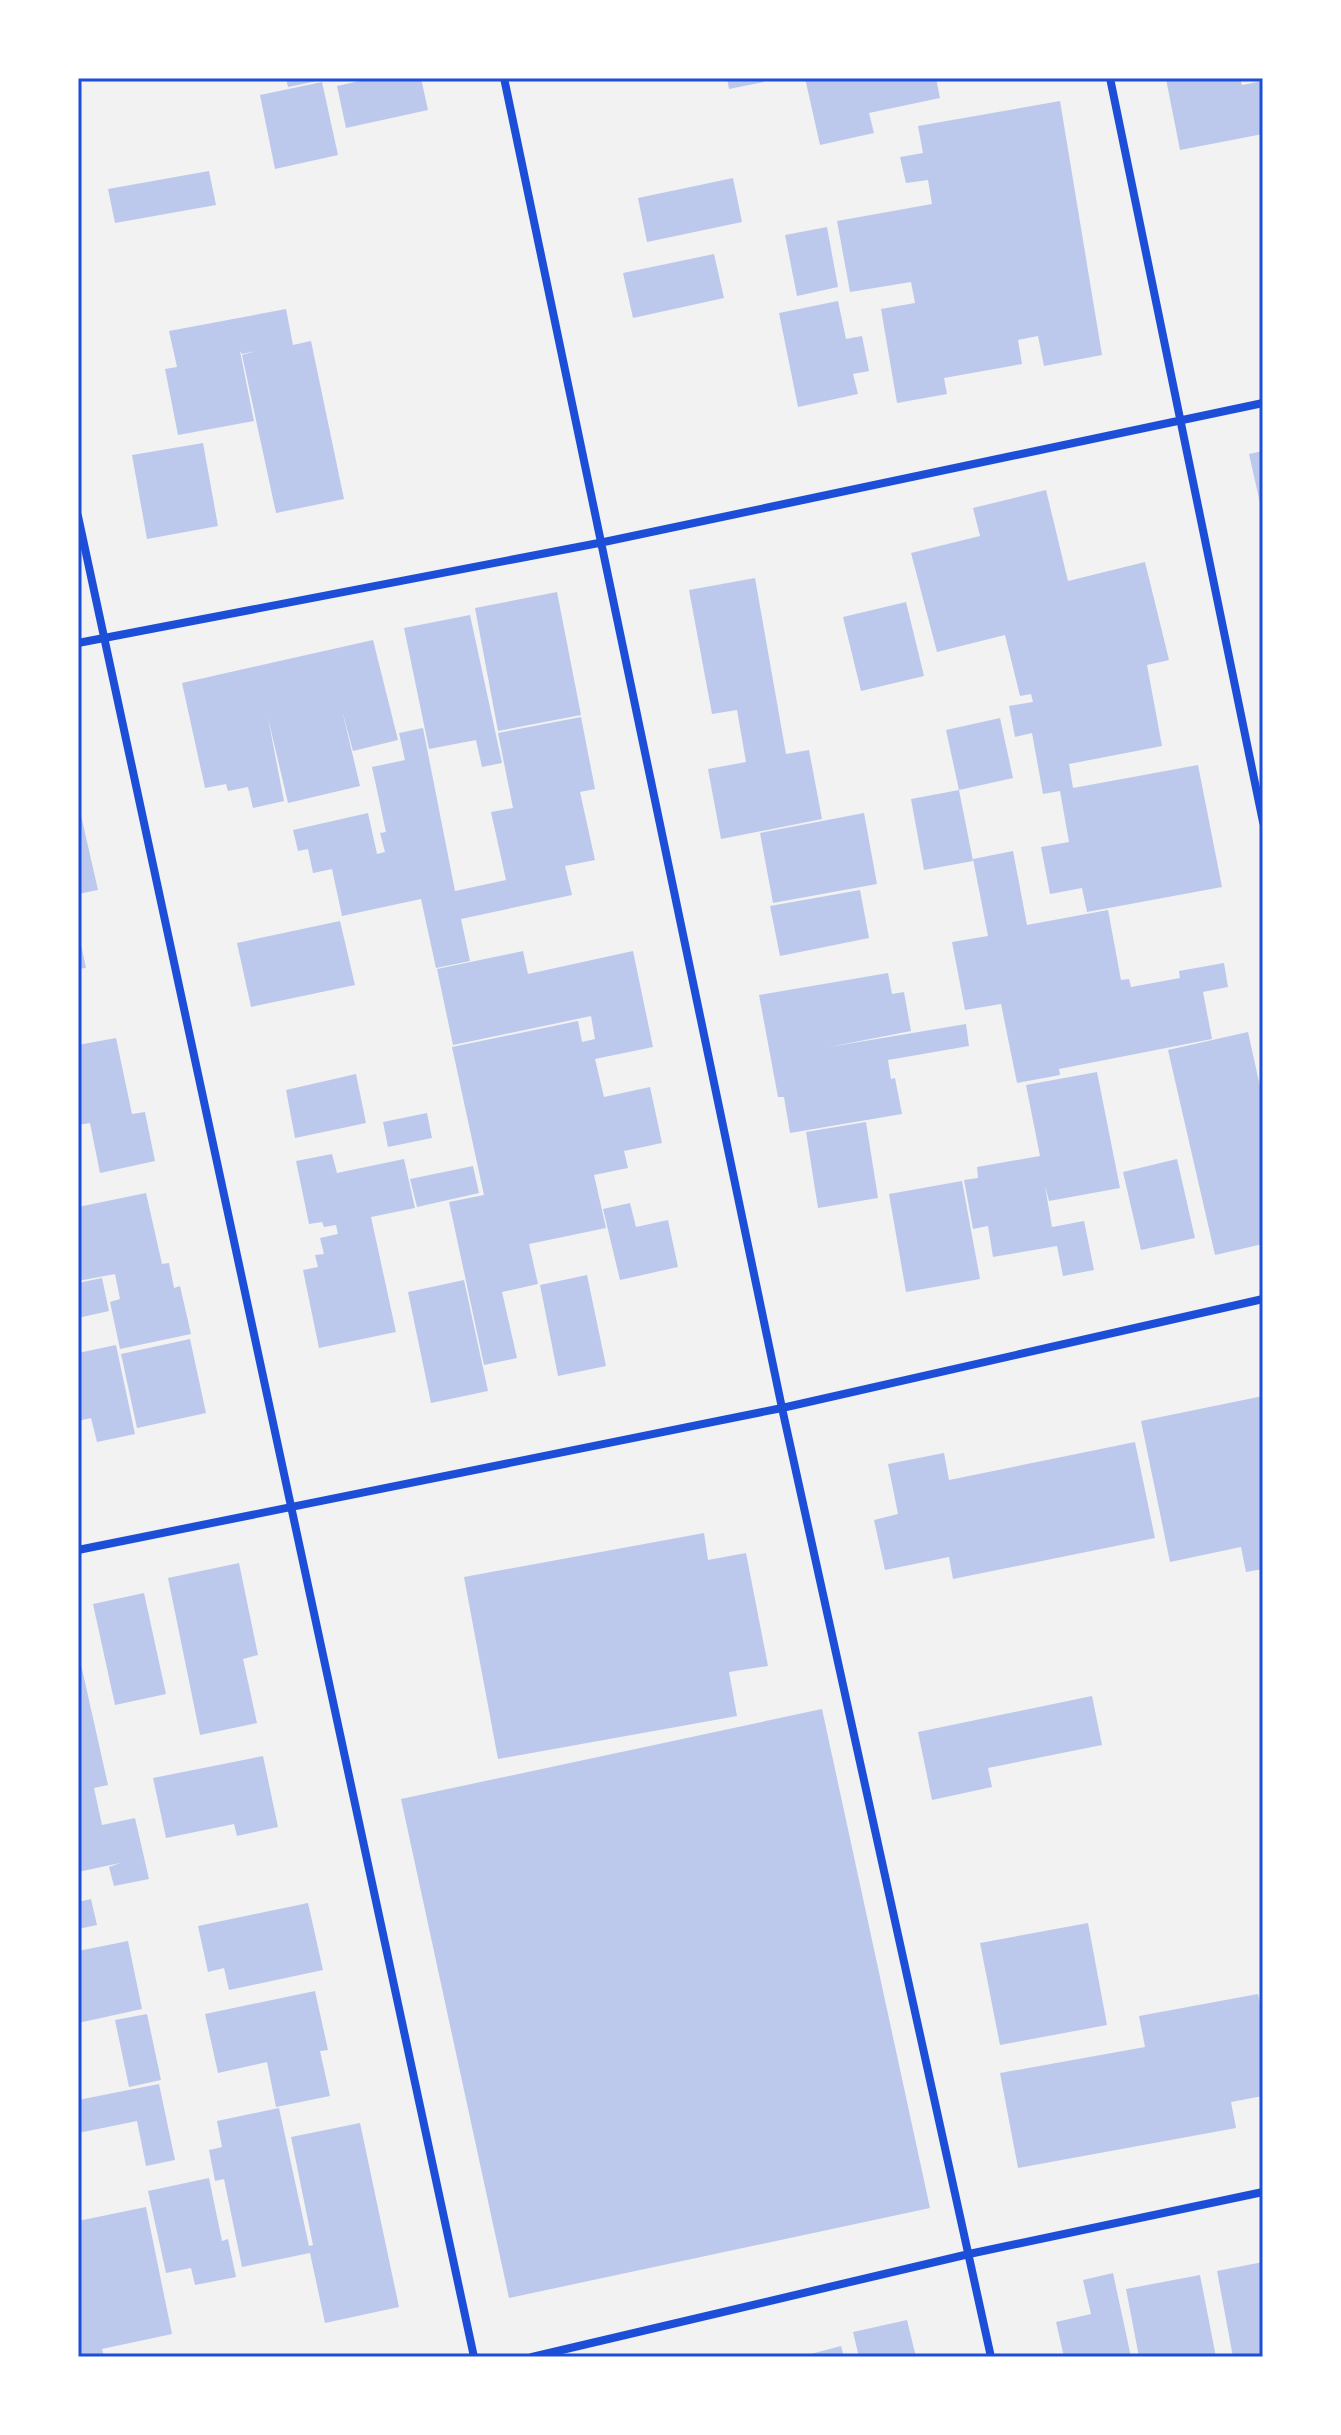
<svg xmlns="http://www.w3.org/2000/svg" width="1341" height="2435" font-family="'Times New Roman',serif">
  <rect width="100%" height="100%" fill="#f2f2f2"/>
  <!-- building -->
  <path fill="#bdc9ec" d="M 286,78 L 327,78 L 327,79 L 288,87 Z
    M 373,78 L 421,78 L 428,110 L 346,128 L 337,86 Z
    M 727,78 L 763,78 L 764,82 L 729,89 Z
    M 805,78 L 936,78 L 940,98 L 869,113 L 874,133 L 820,145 Z
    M 1240,78 L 1242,85 L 1263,81 L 1263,134 L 1180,150 L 1166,79 Z
    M 322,82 L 338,155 L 275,169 L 260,95 Z
    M 1060,101 L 1102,355 L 1044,366 L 1038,336 L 1018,340 L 1022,364 L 944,378 L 947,394 L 897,403 L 881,309 L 915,303 L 911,282 L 850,292 L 837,221 L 932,204 L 928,180 L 906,183 L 900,157 L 923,153 L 918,126 Z
    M 209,171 L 216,205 L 115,223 L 108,189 Z
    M 733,178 L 742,222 L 647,242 L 638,198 Z
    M 827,227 L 838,287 L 797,296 L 785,235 Z
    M 714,254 L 724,298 L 633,318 L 623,273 Z
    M 838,301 L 846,339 L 862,336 L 869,371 L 853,374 L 858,394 L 798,407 L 779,313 Z
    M 286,309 L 293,345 L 311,341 L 344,499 L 276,513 L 242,355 L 256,351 L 242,354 L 240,351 L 254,421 L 178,435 L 165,369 L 177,367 L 169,331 Z
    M 203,443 L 218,526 L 147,539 L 132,455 Z
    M 1263,451 L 1263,512 L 1262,512 L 1249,454 Z
    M 1046,490 L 1068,581 L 1145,562 L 1169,660 L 1147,665 L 1162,746 L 1069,764 L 1073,788 L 1198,765 L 1222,887 L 1087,912 L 1082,888 L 1050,894 L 1041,847 L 1069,842 L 1060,791 L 1043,794 L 1032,733 L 1015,737 L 1009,706 L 1033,702 L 1031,694 L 1020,696 L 1005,635 L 937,652 L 911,553 L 980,536 L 973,508 Z
    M 755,578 L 786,754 L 809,750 L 822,819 L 721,839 L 708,769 L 746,762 L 737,710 L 712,714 L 689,590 Z
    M 557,592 L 581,715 L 498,731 L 475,608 Z
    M 906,602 L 924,676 L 861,691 L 843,617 Z
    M 470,615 L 502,763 L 482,767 L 476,740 L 429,749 L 404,628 Z
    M 373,640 L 398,740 L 353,751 L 342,710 L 360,786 L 288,803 L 268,718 L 284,801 L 253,808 L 248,787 L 228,791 L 226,784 L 205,788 L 182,683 Z
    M 581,717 L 595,789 L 580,792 L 595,860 L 565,866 L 572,895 L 461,919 L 470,961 L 436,968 L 421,899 L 342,916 L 332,869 L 313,873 L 308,849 L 298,851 L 293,830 L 368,813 L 377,854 L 385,852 L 380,833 L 386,832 L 372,767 L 405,760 L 399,733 L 423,728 L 455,891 L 506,880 L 491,812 L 513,808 L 498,733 Z
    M 1000,718 L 1013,778 L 959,790 L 946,730 Z
    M 959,790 L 973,861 L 924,870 L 911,799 Z
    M 78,802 L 98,890 L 78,894 Z
    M 864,813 L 877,884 L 773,903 L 760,833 Z
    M 1013,851 L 1027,925 L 1108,910 L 1121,980 L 1129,979 L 1131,987 L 1180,978 L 1179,971 L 1224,963 L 1228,987 L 1203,992 L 1212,1039 L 1059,1069 L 1060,1075 L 1017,1083 L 1001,1004 L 965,1010 L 952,942 L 988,936 L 973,859 Z
    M 860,890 L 869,938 L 780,956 L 770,906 Z
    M 340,921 L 355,985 L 251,1007 L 237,943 Z
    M 78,930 L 86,968 L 78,969 Z
    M 523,951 L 528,974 L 633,951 L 653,1047 L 595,1059 L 604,1097 L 650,1087 L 662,1143 L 624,1151 L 628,1168 L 594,1175 L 606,1228 L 529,1244 L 538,1284 L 502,1292 L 517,1358 L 484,1365 L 449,1202 L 484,1195 L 452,1047 L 578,1021 L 582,1042 L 595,1039 L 591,1016 L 453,1045 L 437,969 Z
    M 888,973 L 892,994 L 904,992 L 911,1031 L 829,1047 L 966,1024 L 969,1046 L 888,1060 L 891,1079 L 895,1078 L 902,1114 L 790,1133 L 784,1097 L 778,1097 L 759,995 Z
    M 1248,1032 L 1263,1100 L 1263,1244 L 1215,1255 L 1168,1050 Z
    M 116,1038 L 132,1114 L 145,1112 L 155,1161 L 100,1173 L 90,1123 L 78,1125 L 78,1045 Z
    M 1097,1072 L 1120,1188 L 1049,1201 L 1045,1186 L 1052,1227 L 1084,1221 L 1094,1270 L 1063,1276 L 1057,1246 L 993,1257 L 988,1226 L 973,1229 L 964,1180 L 978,1178 L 977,1167 L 1040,1156 L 1026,1085 Z
    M 356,1074 L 366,1123 L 295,1138 L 286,1090 Z
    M 427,1113 L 432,1138 L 388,1147 L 383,1122 Z
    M 866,1122 L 878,1198 L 818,1208 L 806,1132 Z
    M 332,1154 L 337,1173 L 404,1159 L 415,1208 L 371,1217 L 396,1332 L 319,1348 L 303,1270 L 318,1267 L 315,1255 L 324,1254 L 320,1238 L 338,1234 L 336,1225 L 324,1227 L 322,1222 L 309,1224 L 296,1161 Z
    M 1177,1159 L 1195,1238 L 1141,1250 L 1123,1172 Z
    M 473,1166 L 479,1193 L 417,1207 L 410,1179 Z
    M 962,1181 L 980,1279 L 906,1292 L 889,1194 Z
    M 146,1193 L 162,1264 L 169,1263 L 174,1288 L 180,1286 L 191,1334 L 120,1349 L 110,1302 L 120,1299 L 115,1274 L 78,1281 L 78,1207 Z
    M 630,1203 L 636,1227 L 668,1220 L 678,1267 L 620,1280 L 603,1209 Z
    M 587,1275 L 606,1366 L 558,1376 L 540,1285 Z
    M 102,1278 L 109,1311 L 78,1318 L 78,1283 Z
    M 464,1280 L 488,1391 L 431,1403 L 408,1292 Z
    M 190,1339 L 206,1413 L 137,1428 L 121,1354 Z
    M 116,1345 L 135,1434 L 97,1442 L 91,1418 L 78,1421 L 78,1353 Z
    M 1263,1396 L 1263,1569 L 1246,1572 L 1241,1547 L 1170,1562 L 1141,1421 Z
    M 1135,1442 L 1155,1538 L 953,1579 L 949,1557 L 885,1570 L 874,1520 L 898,1514 L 888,1464 L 944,1453 L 949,1480 Z
    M 704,1533 L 708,1560 L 746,1553 L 768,1666 L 729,1672 L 737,1716 L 498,1759 L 464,1577 Z
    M 239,1563 L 258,1655 L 243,1659 L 257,1723 L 200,1735 L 168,1578 Z
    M 144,1593 L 166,1694 L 115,1705 L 93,1604 Z
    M 78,1651 L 108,1785 L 94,1788 L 102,1825 L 135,1818 L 149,1879 L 114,1886 L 109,1867 L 120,1863 L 78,1872 Z
    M 1092,1696 L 1102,1745 L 988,1768 L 992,1787 L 932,1800 L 918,1732 Z
    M 822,1709 L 930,2208 L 509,2298 L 401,1799 Z
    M 263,1756 L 278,1827 L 237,1836 L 234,1824 L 166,1838 L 153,1778 Z
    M 91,1899 L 97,1925 L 78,1929 L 78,1902 Z
    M 308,1903 L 323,1970 L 229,1990 L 224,1968 L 208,1972 L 198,1926 Z
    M 1088,1923 L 1107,2025 L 1000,2045 L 980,1943 Z
    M 128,1941 L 142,2009 L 78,2023 L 78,1951 Z
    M 315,1991 L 328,2050 L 320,2051 L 330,2096 L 276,2107 L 267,2062 L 218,2073 L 205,2014 Z
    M 1258,1994 L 1263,2019 L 1263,2096 L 1231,2102 L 1236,2128 L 1018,2168 L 1000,2073 L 1145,2047 L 1139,2016 Z
    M 147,2014 L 161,2080 L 129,2087 L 115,2020 Z
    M 159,2084 L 175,2160 L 146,2166 L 137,2121 L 78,2133 L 78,2100 Z
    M 279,2108 L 309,2246 L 313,2245 L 291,2137 L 360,2123 L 399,2307 L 325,2323 L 310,2253 L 242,2267 L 224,2179 L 215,2181 L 209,2150 L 222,2147 L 217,2121 Z
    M 209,2178 L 222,2241 L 228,2239 L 236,2277 L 195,2285 L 191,2268 L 166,2273 L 148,2191 Z
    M 146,2207 L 172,2334 L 102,2349 L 104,2357 L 78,2357 L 78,2221 Z
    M 1263,2262 L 1263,2357 L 1233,2357 L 1217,2271 Z
    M 1113,2273 L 1131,2357 L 1064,2357 L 1056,2322 L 1091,2314 L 1083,2280 Z
    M 1200,2275 L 1216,2357 L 1139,2357 L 1126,2289 Z
    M 907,2320 L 916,2357 L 859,2357 L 853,2332 Z
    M 841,2346 L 844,2357 L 803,2357 L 803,2356 Z"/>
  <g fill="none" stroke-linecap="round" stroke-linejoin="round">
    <!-- minor -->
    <path stroke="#1d4ed8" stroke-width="8" d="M 504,78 L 782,1408 L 991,2357
      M 1110,78 L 1263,822
      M 78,516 L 474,2357
      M 78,643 L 604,542 L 1263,403
      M 78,1550 L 782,1408 L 1263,1299
      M 532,2357 L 969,2254 L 1263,2192"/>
  </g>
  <!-- border -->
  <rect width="1341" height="2435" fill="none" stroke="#ffffff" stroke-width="160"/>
  <rect x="80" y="80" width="1181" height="2275" fill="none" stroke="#1d4ed8" stroke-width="3"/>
</svg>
